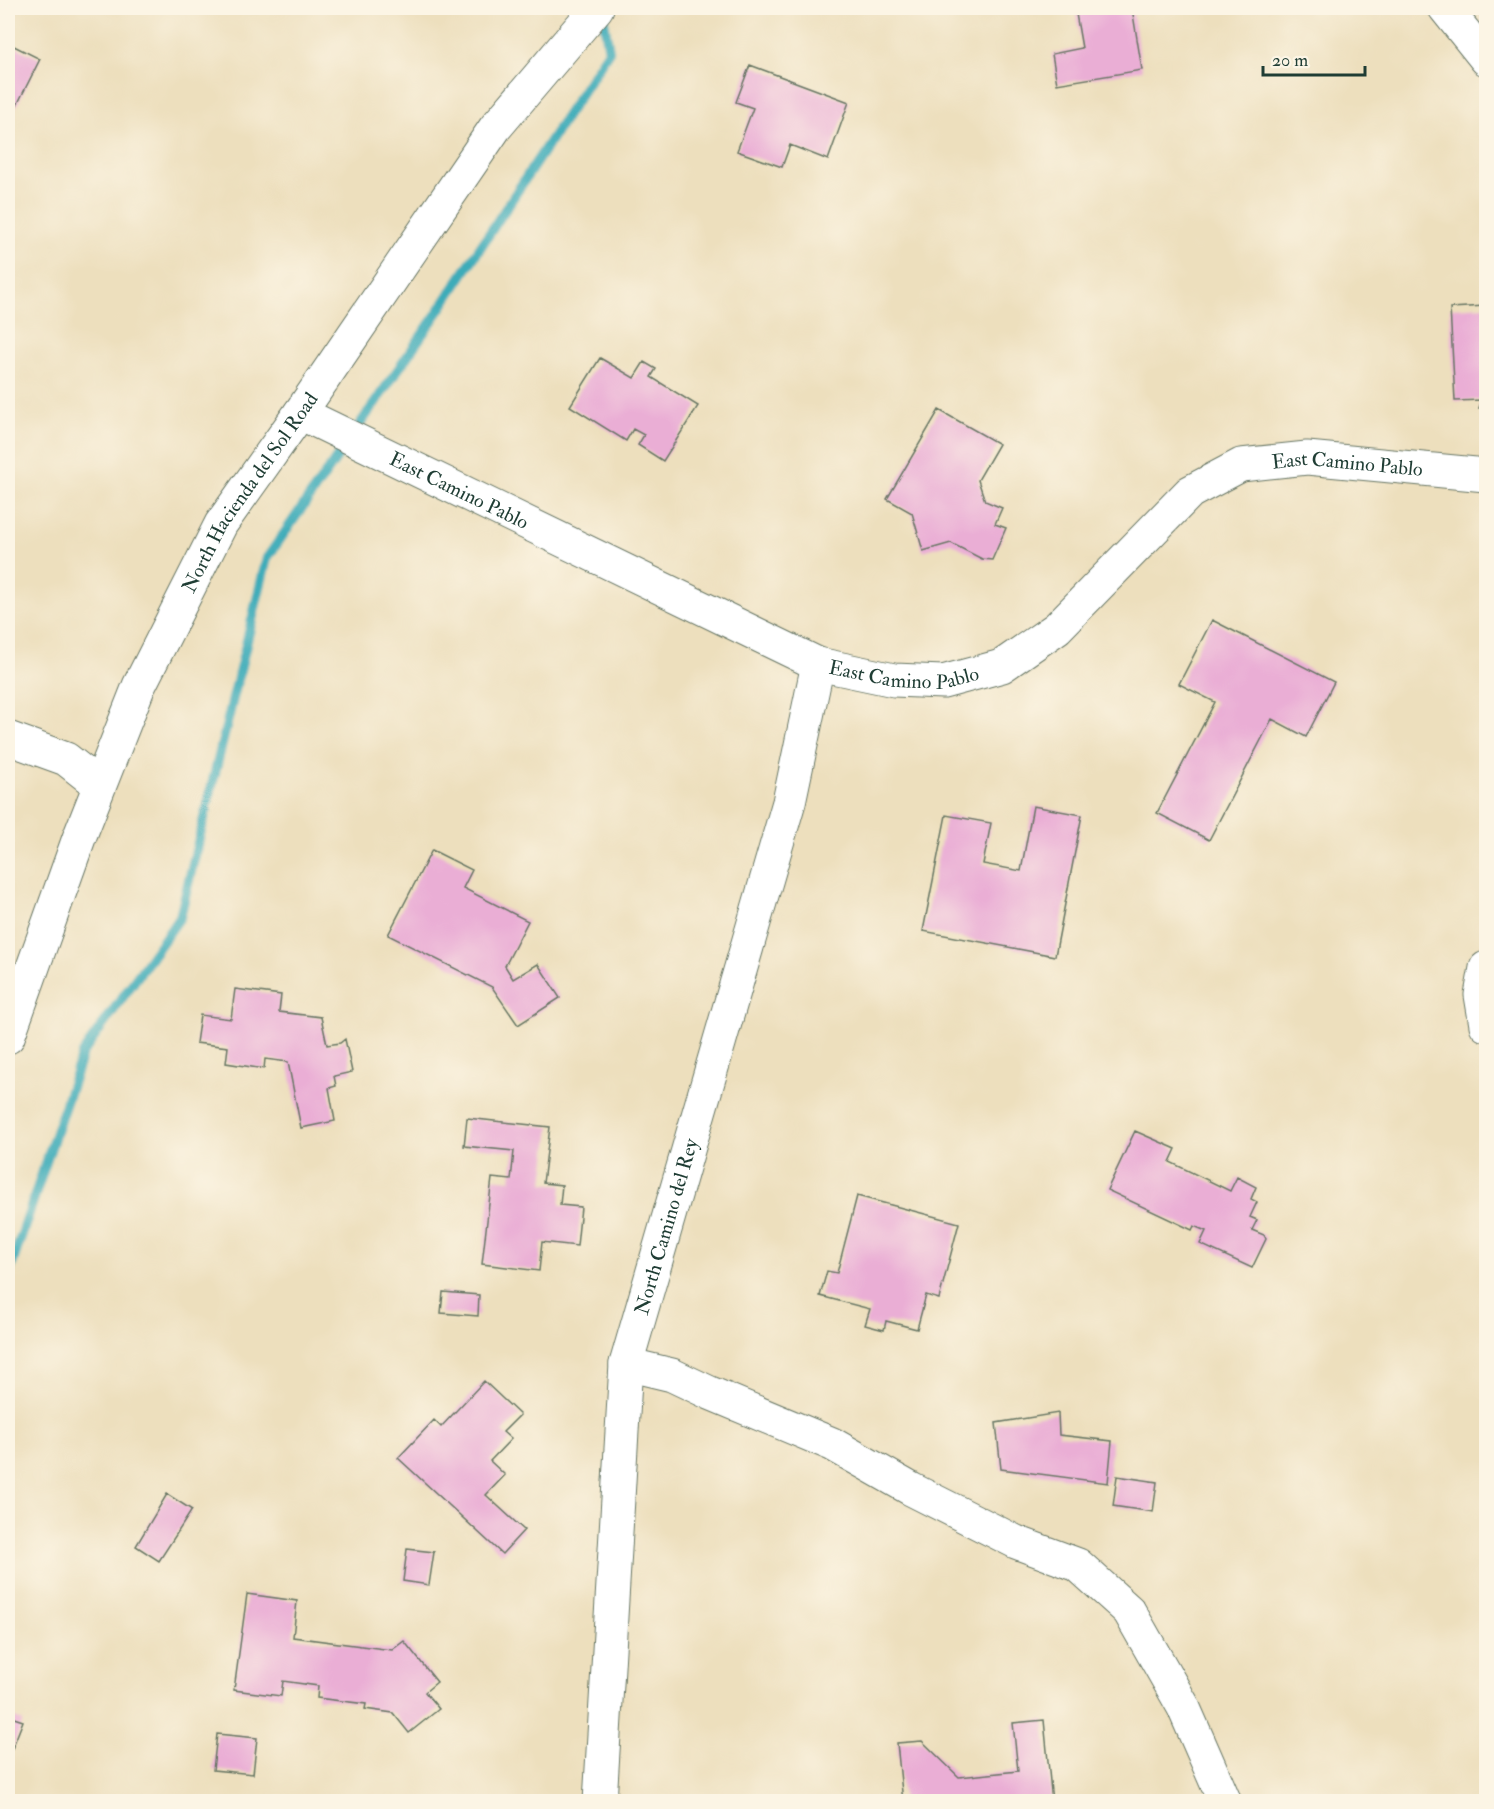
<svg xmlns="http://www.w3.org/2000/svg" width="1494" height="1809" font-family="'IM FELL Double Pica',serif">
  <rect width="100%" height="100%" fill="#fcf5e5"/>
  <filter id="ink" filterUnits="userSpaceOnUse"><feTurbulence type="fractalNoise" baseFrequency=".0167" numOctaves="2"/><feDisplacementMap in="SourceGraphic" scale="12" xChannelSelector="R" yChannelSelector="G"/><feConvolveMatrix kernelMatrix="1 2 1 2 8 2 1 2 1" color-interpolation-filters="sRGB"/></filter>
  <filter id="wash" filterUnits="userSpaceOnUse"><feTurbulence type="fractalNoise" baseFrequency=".008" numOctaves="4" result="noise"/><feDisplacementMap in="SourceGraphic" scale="24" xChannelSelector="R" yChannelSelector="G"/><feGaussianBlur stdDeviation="1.35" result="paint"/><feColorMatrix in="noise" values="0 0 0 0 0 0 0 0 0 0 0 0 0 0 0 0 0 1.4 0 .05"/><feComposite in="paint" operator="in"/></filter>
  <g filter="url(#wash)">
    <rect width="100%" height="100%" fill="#eddfbd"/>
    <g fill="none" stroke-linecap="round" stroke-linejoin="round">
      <!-- stream -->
      <path stroke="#3cacb9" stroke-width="10" d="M 8,1276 L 82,1054 L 180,917 L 267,558 L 438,312 L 609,51 L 602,10"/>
    </g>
    <g id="blocks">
      <!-- building -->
      <path fill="#eaaed5" d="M 1075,8 L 1132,8 L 1142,70 L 1057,84 L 1052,54 L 1082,48 Z
        M 8,43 L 40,59 L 13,113 L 8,111 Z
        M 750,65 L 849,102 L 828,160 L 790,145 L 782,167 L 737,151 L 753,108 L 736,102 Z
        M 1486,306 L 1486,408 L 1479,408 L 1482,400 L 1455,401 L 1450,308 Z
        M 600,358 L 634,378 L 644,362 L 656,369 L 651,377 L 698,406 L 663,461 L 638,445 L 644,435 L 633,429 L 626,441 L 570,406 Z
        M 939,410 L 999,444 L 978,480 L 985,501 L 1002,508 L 995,524 L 1006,528 L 992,560 L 982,559 L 951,543 L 923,551 L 912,513 L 887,499 Z
        M 1212,620 L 1334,682 L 1306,737 L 1272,719 L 1209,840 L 1157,813 L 1215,702 L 1179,684 Z
        M 1033,806 L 1082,815 L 1055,956 L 923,931 L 946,815 L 991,823 L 983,864 L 1021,871 Z
        M 432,850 L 472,870 L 463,888 L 528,921 L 505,966 L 513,979 L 538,964 L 560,998 L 518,1025 L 492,987 L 388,935 Z
        M 235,989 L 281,995 L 279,1012 L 321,1017 L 327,1045 L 340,1043 L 345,1039 L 352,1072 L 334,1076 L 336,1086 L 329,1088 L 335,1121 L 301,1128 L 288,1062 L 265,1059 L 264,1069 L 226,1063 L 228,1047 L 196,1043 L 200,1015 L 231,1019 Z
        M 467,1118 L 550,1127 L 543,1183 L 562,1185 L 560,1205 L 581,1207 L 577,1246 L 542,1242 L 539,1271 L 482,1264 L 492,1178 L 511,1180 L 514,1151 L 464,1146 Z
        M 1135,1131 L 1176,1149 L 1170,1162 L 1230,1191 L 1237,1177 L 1256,1187 L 1251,1199 L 1257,1202 L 1250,1217 L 1257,1220 L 1252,1230 L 1264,1235 L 1266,1239 L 1252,1268 L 1200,1244 L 1206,1231 L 1194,1226 L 1192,1230 L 1107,1190 Z
        M 857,1196 L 959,1223 L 939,1299 L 926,1295 L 917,1329 L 886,1321 L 884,1330 L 865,1325 L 870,1309 L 820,1296 L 827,1271 L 837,1273 Z
        M 443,1292 L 479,1295 L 478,1316 L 441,1313 Z
        M 484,1381 L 520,1415 L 503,1432 L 511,1439 L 490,1461 L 505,1475 L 486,1495 L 524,1530 L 502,1554 L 398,1458 L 434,1420 L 441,1427 Z
        M 1058,1413 L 1059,1435 L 1112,1441 L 1108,1483 L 1001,1469 L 996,1423 Z
        M 1117,1476 L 1157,1482 L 1153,1512 L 1113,1506 Z
        M 167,1494 L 192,1510 L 159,1561 L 136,1546 Z
        M 407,1549 L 434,1552 L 429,1585 L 403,1581 Z
        M 247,1594 L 297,1601 L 293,1637 L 392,1650 L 404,1641 L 437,1682 L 425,1692 L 439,1709 L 409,1733 L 393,1713 L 365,1709 L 366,1704 L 317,1698 L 318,1686 L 283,1681 L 281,1696 L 234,1690 Z
        M 8,1716 L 23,1721 L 8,1759 Z
        M 1044,1720 L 1052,1802 L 903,1802 L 897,1743 L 922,1741 L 959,1777 L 1018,1771 L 1013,1723 Z
        M 217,1734 L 257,1738 L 253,1774 L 213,1770 Z"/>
    </g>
  </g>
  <g filter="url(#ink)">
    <use href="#blocks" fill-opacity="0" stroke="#677664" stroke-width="1.5"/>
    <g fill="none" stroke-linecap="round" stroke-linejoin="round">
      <!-- minor casing -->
      <g stroke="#677664" stroke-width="35">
        <g id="minor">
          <path d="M 1445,8 L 1486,59"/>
          <path id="s1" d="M 300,413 L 818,664 L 894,680 L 943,682 L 1002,666 L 1057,628 L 1190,492 L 1241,465 L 1307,458 L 1486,475"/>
          <path d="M 8,738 L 66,759 L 99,785"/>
          <path d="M 1486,968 L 1481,995 L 1486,1025"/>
          <path id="s2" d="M 8,1037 L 79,838 L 139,686 L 221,524 L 300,413 L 495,128 L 597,8"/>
          <path d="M 626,1364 L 672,1375 L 710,1393 L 832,1444 L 911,1489 L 1016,1542 L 1078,1565 L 1129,1611 L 1183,1706 L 1225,1802"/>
          <path id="s3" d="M 600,1802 L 626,1364 L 789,802 L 818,664"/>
        </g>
      </g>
      <!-- minor -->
      <use href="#minor" stroke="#fff" stroke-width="33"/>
    </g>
  </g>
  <g text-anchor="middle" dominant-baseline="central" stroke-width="5" stroke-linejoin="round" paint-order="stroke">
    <!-- street labels -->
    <g font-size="20" fill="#1f3d34" stroke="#fcf5e5">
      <text stroke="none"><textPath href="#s1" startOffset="1185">East Camino Pablo</textPath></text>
      <text stroke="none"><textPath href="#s1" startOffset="177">East Camino Pablo</textPath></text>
      <text stroke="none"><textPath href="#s2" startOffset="598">North Hacienda del Sol Road</textPath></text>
      <text stroke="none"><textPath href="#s1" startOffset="663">East Camino Pablo</textPath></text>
      <text stroke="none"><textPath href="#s3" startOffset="582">North Camino del Rey</textPath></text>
    </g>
  </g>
  <!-- margin -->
  <rect width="1494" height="1809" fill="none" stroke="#fcf5e5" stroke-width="30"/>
  <!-- scale -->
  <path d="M1263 66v9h102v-9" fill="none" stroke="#1f3d34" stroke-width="3"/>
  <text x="1272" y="66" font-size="18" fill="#1f3d34" stroke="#fcf5e5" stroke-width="4.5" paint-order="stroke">20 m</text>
</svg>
